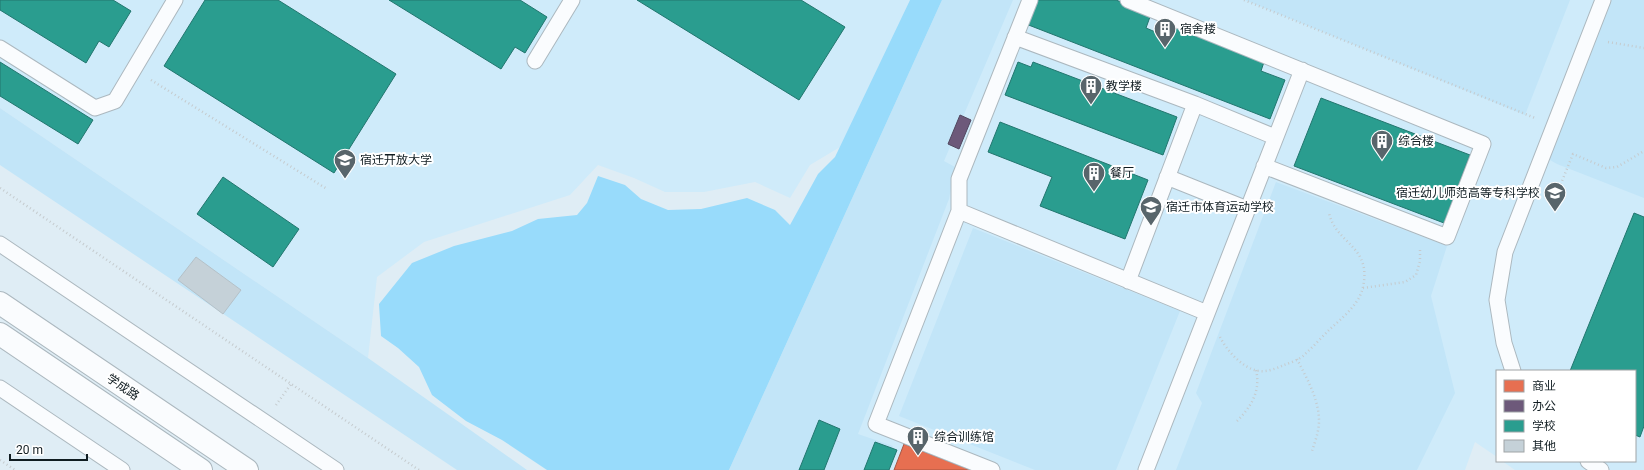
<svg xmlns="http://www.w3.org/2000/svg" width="1644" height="470" font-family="Roboto,'Noto Sans SC',sans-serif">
  <rect width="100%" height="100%" fill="#dfedf5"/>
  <!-- built -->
  <path fill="#cfebfa" d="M 0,0 L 910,0 L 840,147 L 810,165 L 790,198 L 755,182 L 704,192 L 665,192 L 634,178 L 598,165 L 570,195 L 424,242 L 377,277 L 368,358 L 0,108 Z
    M 943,0 L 1644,0 L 1644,470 L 1515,470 L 1502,461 L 1635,461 L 1635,371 L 1497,371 L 1497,457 L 1475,442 L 1465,470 L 730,470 Z"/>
  <!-- green -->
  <path fill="#c2e5f8" d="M 942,0 L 1013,0 L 944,161 L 955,167 L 949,199 L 858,434 L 893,446 L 885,470 L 729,470 Z
    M 1245,0 L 1570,0 L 1525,115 Z
    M 1609,0 L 1644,0 L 1644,198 L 1557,164 L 1550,160 L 1550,151 Z
    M 0,108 L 368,358 L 527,470 L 457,470 L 0,165 Z
    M 1276,182 L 1447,246 L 1431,296 L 1455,393 L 1417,470 L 1176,470 L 1202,403 L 1196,393 Z
    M 973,228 L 1180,311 L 1116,470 L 1035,470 L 899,416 Z"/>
  <!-- water -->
  <path fill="#98dbfb" d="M 910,0 L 942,0 L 729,470 L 547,470 L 502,440 L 466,421 L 432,395 L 419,367 L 398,348 L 381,336 L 379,304 L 412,263 L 454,246 L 512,231 L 538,219 L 577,215 L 587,203 L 598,176 L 625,185 L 641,199 L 668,210 L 701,209 L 747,198 L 775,210 L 790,225 L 818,174 L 835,157 Z"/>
  <!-- shops -->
  <path fill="#e76f51" stroke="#a65643" d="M 904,444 L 971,470 L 894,470 Z"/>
  <!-- offices -->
  <path fill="#6d597a" stroke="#51475f" d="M 960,115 L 971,120 L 959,149 L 948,144 Z"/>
  <!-- schools -->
  <path fill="#2a9d8f" stroke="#22766e" d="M 0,0 L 113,0 L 131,11 L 109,47 L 99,41 L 86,63 L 0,10 Z
    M 205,0 L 278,0 L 396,74 L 334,173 L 164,66 Z
    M 389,0 L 520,0 L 547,17 L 525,53 L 515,47 L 501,69 Z
    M 637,0 L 801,0 L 845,27 L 799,100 Z
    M 1035,0 L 1116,0 L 1151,14 L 1146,28 L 1172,39 L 1177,25 L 1265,59 L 1261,71 L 1285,80 L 1270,119 L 1026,24 Z
    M 0,62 L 93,120 L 78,144 L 0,96 Z
    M 1018,62 L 1031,67 L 1033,62 L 1177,117 L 1163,155 L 1005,95 Z
    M 1321,98 L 1470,155 L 1444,223 L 1294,166 Z
    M 1000,122 L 1148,180 L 1125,239 L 1040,206 L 1052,177 L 988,152 Z
    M 223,177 L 299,229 L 273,267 L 197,214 Z
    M 1634,213 L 1644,217 L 1644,426 L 1640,437 L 1635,435 L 1635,371 L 1570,371 Z
    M 819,420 L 840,429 L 824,470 L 799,470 Z
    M 875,442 L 897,450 L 889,470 L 864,470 Z"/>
  <!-- building -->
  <path fill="#c5d1d8" stroke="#b5c1c8" d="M 196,257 L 241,290 L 223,314 L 178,280 Z"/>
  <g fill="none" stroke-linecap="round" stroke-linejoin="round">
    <!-- lane casing -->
    <g stroke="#acb8bf" stroke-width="17">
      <path id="lane" d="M 1128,0 L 1483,144 L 1447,237 L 1264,166
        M 1015,37 L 1195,104 L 1275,137
        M 0,48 L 95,108 L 115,101 L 175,0
        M 535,61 L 572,0
        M 1167,177 L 1247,209
        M 959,211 L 1207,313
        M 0,244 L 336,470
        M 1128,281 L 1195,104
        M 1513,371 L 1504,343 L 1497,300 L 1505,252 L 1603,0
        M 0,388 L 122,470
        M 1588,461 L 1601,470
        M 992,470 L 876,424 L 959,211 L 959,179 L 1030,0
        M 1146,470 L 1302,70"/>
    </g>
    <!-- secondary casing -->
    <g stroke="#acb8bf" stroke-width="24">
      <path id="secondary" d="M 0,303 L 247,470
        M 0,334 L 201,470"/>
    </g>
    <!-- path -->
    <path stroke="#c5cbce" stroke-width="2.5" stroke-dasharray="1 3" stroke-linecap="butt" d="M 1244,0 L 1535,118
      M 1608,42 L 1644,48
      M 151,80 L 327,189
      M 0,188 L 419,470
      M 1553,203 L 1573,154 L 1606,168 L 1617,167 L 1644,151
      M 1363,288 L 1405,282 L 1416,275 L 1420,261 L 1420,250
      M 1220,337 C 1227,351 1244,370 1260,371 C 1268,372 1277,368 1284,365 C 1290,363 1298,360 1303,356 C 1312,348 1321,338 1329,330 C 1342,318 1359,305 1363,287 C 1372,246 1336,244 1329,213
      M 1297,359 C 1306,377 1319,399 1319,421 C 1319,431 1315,442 1312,451
      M 276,405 L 291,384
      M 1237,421 C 1251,407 1261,391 1256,370
      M 0,460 L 15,470"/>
    <!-- lane -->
    <use href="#lane" stroke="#fafcfe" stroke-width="15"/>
    <!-- secondary -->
    <use href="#secondary" stroke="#fafcfe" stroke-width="22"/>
  </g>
  <!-- icons -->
  <defs>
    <g id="building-pin" transform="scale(1.15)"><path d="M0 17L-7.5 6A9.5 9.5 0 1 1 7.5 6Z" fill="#58656b" stroke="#fff"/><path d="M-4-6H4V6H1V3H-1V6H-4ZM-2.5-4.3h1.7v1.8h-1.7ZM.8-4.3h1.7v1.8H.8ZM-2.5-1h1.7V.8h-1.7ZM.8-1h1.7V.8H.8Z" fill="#fff"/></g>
    <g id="university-pin" transform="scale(1.15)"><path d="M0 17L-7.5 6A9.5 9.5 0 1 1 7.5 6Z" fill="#58656b" stroke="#fff"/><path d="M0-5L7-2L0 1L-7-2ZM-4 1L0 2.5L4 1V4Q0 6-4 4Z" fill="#fff"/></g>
    <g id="school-pin" transform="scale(1.15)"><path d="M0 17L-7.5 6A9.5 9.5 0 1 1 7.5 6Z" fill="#58656b" stroke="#fff"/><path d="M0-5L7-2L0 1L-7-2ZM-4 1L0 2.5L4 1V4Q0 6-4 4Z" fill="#fff"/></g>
  </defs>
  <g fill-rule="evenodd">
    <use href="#building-pin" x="1165" y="29"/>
    <use href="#building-pin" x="1091" y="86"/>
    <use href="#building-pin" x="1382" y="141"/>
    <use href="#university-pin" x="345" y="160"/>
    <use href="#building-pin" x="1094" y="173"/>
    <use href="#university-pin" x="1555" y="193"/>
    <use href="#school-pin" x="1151" y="207"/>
    <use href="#building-pin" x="918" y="437"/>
  </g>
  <g text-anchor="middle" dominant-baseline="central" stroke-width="4" stroke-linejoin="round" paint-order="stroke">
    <!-- poi labels -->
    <g font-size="12" fill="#101c21" stroke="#fff" text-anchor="start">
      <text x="1180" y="29">宿舍楼</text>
      <text x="1106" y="86">教学楼</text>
      <text x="1398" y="141">综合楼</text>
      <text x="360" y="160">宿迁开放大学</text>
      <text x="1110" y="173">餐厅</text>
      <text x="1540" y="193" text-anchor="end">宿迁幼儿师范高等专科学校</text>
      <text x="1166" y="207">宿迁市体育运动学校</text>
      <text x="934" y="437">综合训练馆</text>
    </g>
    <!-- street labels -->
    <g font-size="12" fill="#101c21" stroke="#fff">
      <text transform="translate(123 387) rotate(34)">学成路</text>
    </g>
  </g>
  <!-- legend -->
  <rect x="1496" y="370" width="140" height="92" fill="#ffffff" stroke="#9fa4a6"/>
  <rect x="1504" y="380" width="20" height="12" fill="#e76f51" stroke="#9fa4a6"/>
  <text x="1532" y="390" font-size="12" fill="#101c21">商业</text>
  <rect x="1504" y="400" width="20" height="12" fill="#6d597a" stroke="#9fa4a6"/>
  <text x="1532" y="410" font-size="12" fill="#101c21">办公</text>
  <rect x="1504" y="420" width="20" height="12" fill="#2a9d8f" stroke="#9fa4a6"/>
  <text x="1532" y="430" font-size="12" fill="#101c21">学校</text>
  <rect x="1504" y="440" width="20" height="12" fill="#c5d1d8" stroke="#9fa4a6"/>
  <text x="1532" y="450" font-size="12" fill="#101c21">其他</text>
  <!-- scale -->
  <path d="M10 454v6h77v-6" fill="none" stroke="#101c21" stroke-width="2"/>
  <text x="16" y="454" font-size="12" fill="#101c21" stroke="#ffffff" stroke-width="3" paint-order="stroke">20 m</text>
</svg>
